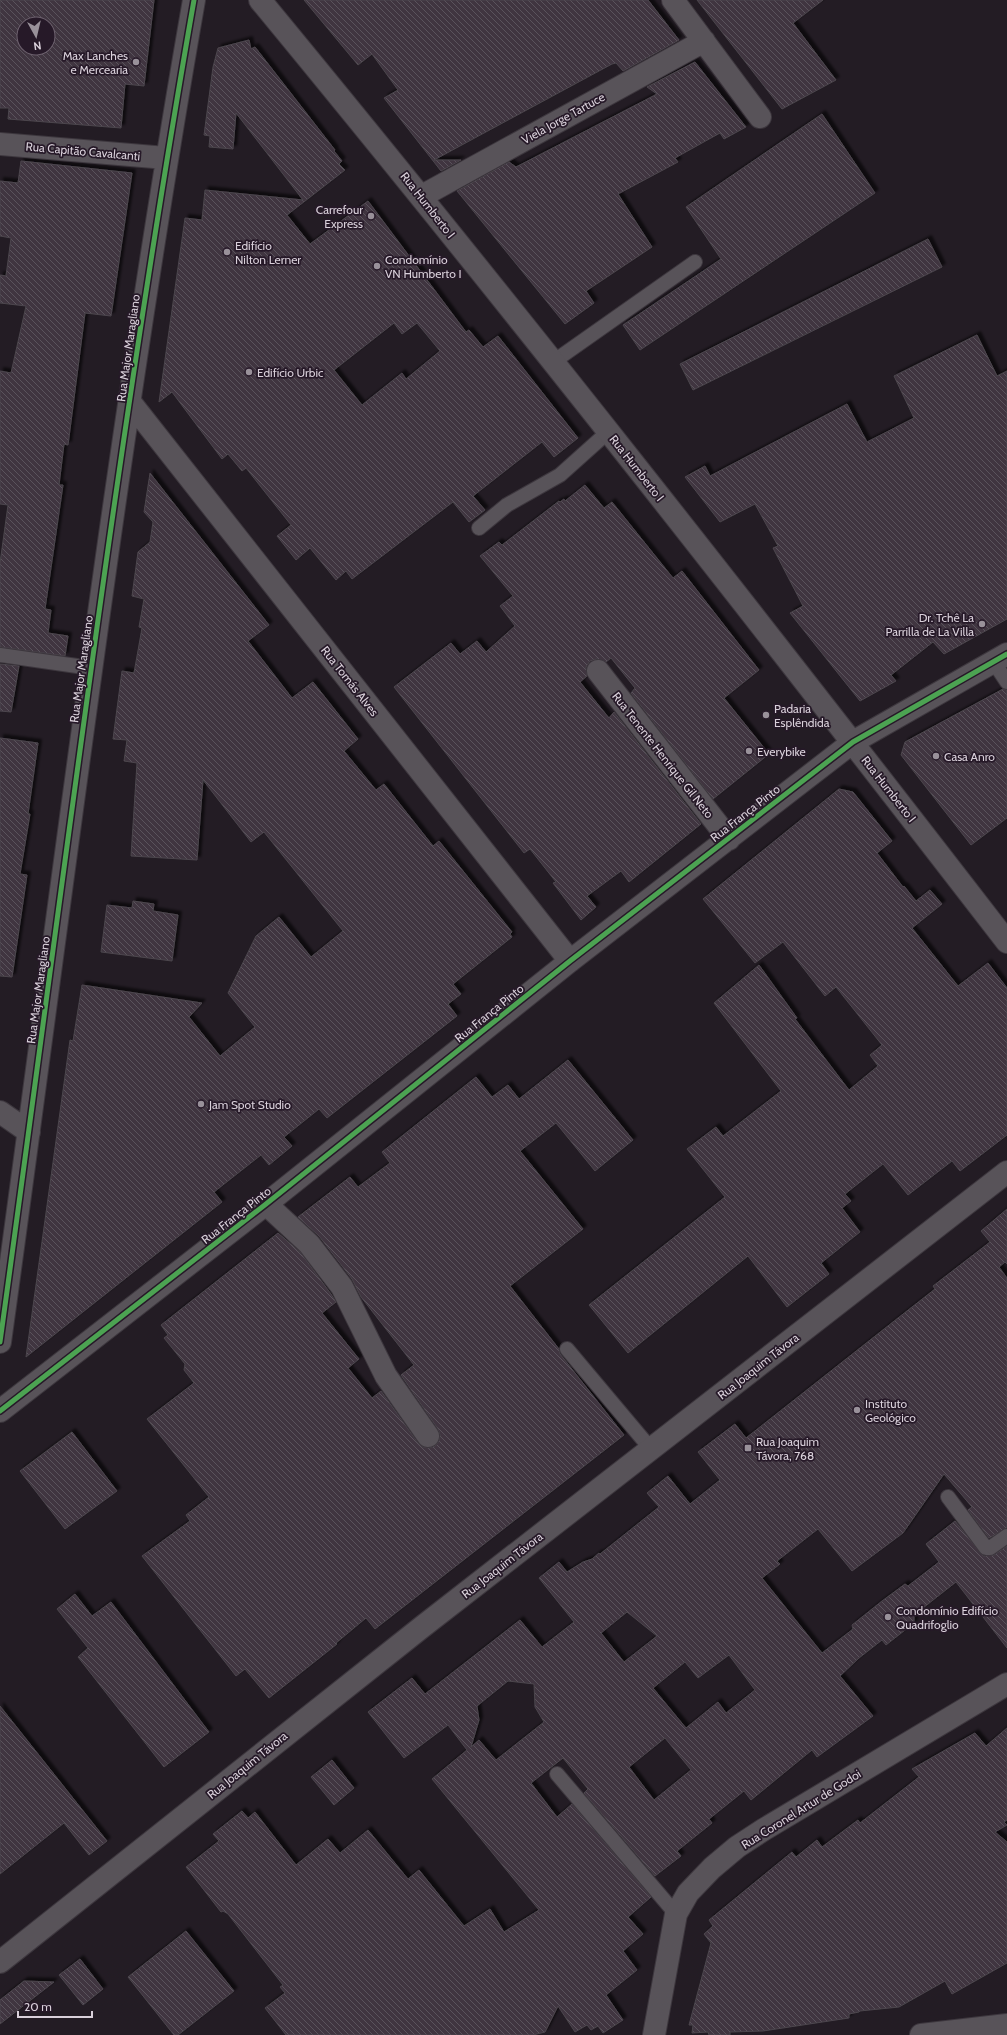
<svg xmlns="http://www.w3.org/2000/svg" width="1007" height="2035" font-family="Cabin,sans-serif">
  <defs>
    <pattern id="building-back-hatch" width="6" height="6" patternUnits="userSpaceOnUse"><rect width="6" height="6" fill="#3f3640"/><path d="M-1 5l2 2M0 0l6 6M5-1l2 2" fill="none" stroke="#5a525b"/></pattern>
    <filter id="shadow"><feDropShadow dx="3.5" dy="-3.5" stdDeviation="1" flood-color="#0009"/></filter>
  </defs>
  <rect width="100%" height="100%" fill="#231c24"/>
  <!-- building -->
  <path fill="url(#building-back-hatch)" stroke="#4c464d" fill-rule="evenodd" filter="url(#shadow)" d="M 0,0 L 154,0 L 144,86 L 125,84 L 121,128 L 8,119 L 9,108 L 0,108 ZM 24,24 L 48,24 L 48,48 L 24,48 Z
    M 304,0 L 648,0 L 679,40 L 623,71 L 616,63 L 612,64 L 434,160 L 461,160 L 441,171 L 384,98 L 398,90 L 372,54 L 358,65 Z
    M 697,0 L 823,0 L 793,23 L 836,80 L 782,109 Z
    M 249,40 L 251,49 L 255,47 L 335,150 L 334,151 L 342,161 L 339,164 L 345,170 L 287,215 L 310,244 L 368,201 L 466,332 L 469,330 L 483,347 L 498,336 L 578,438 L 554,457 L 542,442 L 473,496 L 485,510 L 469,522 L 453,502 L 352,579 L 346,571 L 336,580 L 310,548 L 296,560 L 277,536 L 291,525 L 246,468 L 242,471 L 228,454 L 222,459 L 172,392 L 159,402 L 185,218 L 202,220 L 205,190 L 303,200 L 236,113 L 233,149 L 209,147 L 210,136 L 204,135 L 213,67 L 218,48 ZM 394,323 L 402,334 L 417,323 L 440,351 L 406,379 L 402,373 L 362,405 L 334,370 Z
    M 695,62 L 746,127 L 724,139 L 720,133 L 675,158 L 678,162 L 618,194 L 652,247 L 586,291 L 594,303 L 565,324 L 457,191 L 509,162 L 516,167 L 657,94 L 647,87 Z
    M 822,114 L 875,193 L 640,350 L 623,325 L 721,259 L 686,207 Z
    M 21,161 L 132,173 L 111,316 L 85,313 L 68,445 L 64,444 L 59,485 L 63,485 L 45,609 L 51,610 L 48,633 L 68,636 L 65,656 L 0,647 L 0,563 L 8,505 L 0,504 L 0,371 L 11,373 L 26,306 L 0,303 L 0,275 L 6,276 L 11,238 L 0,236 L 0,181 L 18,183 Z
    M 928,239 L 942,267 L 693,390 L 680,364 Z
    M 977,335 L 997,376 L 1007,371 L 1007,619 L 944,654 L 933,642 L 891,675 L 896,681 L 860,701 L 790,613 L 803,606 L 773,548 L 778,546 L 755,504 L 720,522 L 685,477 L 705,466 L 710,476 L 847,404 L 867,442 L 914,418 L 894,376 Z
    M 150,473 L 269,625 L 248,641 L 292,698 L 313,682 L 358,739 L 344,751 L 376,790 L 384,784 L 433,846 L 439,841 L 512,932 L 510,934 L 512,937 L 453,984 L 461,994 L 448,1004 L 457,1016 L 327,1118 L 319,1109 L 284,1137 L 292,1146 L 269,1165 L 261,1155 L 214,1192 L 222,1202 L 26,1357 L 70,1040 L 73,1041 L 82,985 L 202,1003 L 189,1017 L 220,1056 L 255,1027 L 228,993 L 256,936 L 279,917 L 311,957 L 343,931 L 264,832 L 251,842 L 203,780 L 197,860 L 131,856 L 137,763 L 124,761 L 127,740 L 113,739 L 122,671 L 134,673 L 142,628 L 139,627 L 144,599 L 132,596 L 138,552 L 150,542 L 153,522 L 144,512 Z
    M 585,485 L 604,508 L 612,502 L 673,578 L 682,571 L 759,670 L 724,698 L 769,754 L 713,799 L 631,693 L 635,688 L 611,658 L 606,662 L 597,659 L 590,661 L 586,667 L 587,676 L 580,682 L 609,718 L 614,712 L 701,824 L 629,882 L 621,871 L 587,896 L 596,907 L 581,920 L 553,883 L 556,882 L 530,849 L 524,853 L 394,687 L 451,643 L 460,654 L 477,641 L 486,652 L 515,626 L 500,606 L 513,596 L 480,556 L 499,542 L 502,545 L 559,501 L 560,502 L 564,499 L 565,501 Z
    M 0,664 L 19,666 L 11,712 L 0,711 Z
    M 1003,689 L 1007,690 L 1007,818 L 971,845 L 901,755 L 905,742 Z
    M 0,738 L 38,743 L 28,814 L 30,814 L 20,874 L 27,875 L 12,977 L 0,976 Z
    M 839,789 L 853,792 L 892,841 L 877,853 L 903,887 L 904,886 L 916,901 L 930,890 L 942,904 L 912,928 L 958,986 L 988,963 L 1007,988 L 1007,1135 L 960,1171 L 952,1161 L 908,1195 L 883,1164 L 845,1194 L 851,1201 L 842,1208 L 860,1232 L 821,1263 L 829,1274 L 787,1307 L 748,1256 L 628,1353 L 589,1305 L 725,1197 L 687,1149 L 716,1127 L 723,1136 L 781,1091 L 714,1003 L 759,965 L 797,1018 L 795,1019 L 849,1090 L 878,1066 L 870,1055 L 882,1045 L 836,987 L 825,996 L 783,942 L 755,963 L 703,899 Z
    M 133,901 L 154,904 L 153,911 L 178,915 L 172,961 L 101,952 L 107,905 L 132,908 Z
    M 568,1060 L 633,1140 L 595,1171 L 556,1123 L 520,1151 L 583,1229 L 510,1286 L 559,1349 L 560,1354 L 624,1435 L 375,1629 L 366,1618 L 336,1643 L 337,1644 L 269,1698 L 245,1669 L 236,1676 L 142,1556 L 190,1521 L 186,1515 L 209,1497 L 147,1419 L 194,1383 L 184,1370 L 185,1364 L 164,1338 L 168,1335 L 161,1325 L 278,1233 L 300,1252 L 331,1294 L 336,1302 L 322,1313 L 359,1359 L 348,1368 L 372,1398 L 381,1391 L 418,1443 L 423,1447 L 429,1448 L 435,1446 L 439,1441 L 440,1435 L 438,1429 L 401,1375 L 414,1365 L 361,1297 L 352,1279 L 319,1236 L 298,1217 L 350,1177 L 358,1187 L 390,1163 L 382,1152 L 476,1077 L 492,1097 L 508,1085 L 519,1099 Z
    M 1007,1209 L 1007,1264 L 1005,1262 L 999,1267 L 1007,1278 L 1007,1528 L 989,1538 L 968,1510 L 972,1507 L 944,1474 L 903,1533 L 852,1571 L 818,1529 L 777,1561 L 780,1564 L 762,1578 L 822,1653 L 853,1629 L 852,1625 L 882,1601 L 905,1584 L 908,1586 L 939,1562 L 926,1544 L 955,1521 L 983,1556 L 994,1555 L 1007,1546 L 1007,1648 L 956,1582 L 914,1615 L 914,1623 L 886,1645 L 882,1640 L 859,1658 L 840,1676 L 873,1716 L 817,1757 L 812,1750 L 751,1800 L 744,1791 L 709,1819 L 712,1823 L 677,1851 L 681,1856 L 655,1876 L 584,1793 L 588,1789 L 563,1758 L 531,1783 L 557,1817 L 572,1804 L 651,1897 L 628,1917 L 643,1934 L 623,1951 L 637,1970 L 606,1995 L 623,2020 L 603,2033 L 598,2026 L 591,2030 L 587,2025 L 575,2032 L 558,2006 L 545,2032 L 533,2035 L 286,2035 L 265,2008 L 285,1993 L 280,1987 L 283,1985 L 228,1914 L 223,1911 L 221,1912 L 186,1867 L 219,1841 L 213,1834 L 242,1811 L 248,1818 L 255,1812 L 296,1865 L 328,1839 L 340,1853 L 368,1830 L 408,1879 L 419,1870 L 464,1926 L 490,1909 L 504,1932 L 539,1910 L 432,1779 L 467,1750 L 448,1725 L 404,1758 L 368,1712 L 412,1678 L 425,1694 L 520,1620 L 542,1647 L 574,1622 L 539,1578 L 559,1562 L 567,1572 L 583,1562 L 592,1559 L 599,1553 L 600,1554 L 659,1507 L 647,1493 L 668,1476 L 690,1504 L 720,1480 L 698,1452 L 735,1424 L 746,1438 L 898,1318 L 935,1289 L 933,1286 L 990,1242 L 981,1231 ZM 627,1612 L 657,1636 L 624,1662 L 601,1633 ZM 729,1655 L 755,1690 L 726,1713 L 718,1702 L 686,1728 L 653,1688 L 685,1662 L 698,1678 ZM 508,1681 L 534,1684 L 535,1707 L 544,1722 L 496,1760 L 479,1740 L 471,1747 L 479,1720 L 477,1706 ZM 665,1738 L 691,1770 L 654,1800 L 629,1767 Z
    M 72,1432 L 117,1491 L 65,1529 L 20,1471 Z
    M 75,1594 L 92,1616 L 111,1602 L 209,1732 L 164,1767 L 78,1657 L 88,1648 L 57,1609 Z
    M 0,1706 L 107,1841 L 89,1855 L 64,1823 L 0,1874 Z
    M 1007,1728 L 1007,1820 L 1004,1822 L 1007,1825 L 995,1832 L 1007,1842 L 1007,1963 L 952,1994 L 945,1981 L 899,2007 L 860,2011 L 859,2012 L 849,2014 L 849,2018 L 763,2031 L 730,2032 L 730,2035 L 709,2035 L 708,2032 L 692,2033 L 693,2025 L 689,2025 L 711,1943 L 704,1934 L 713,1926 L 709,1920 L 792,1852 L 796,1857 L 817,1840 L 822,1847 L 858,1820 L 860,1823 L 919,1777 L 912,1769 L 975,1733 L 986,1746 Z
    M 332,1760 L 354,1788 L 334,1805 L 311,1777 Z
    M 186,1931 L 234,1991 L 178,2035 L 174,2035 L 128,1977 Z
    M 80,1959 L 103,1989 L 83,2005 L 59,1975 Z
    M 24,1981 L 54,1982 L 0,2024 L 0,2000 Z"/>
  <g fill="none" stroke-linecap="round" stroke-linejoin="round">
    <!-- service casing -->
    <g stroke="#3d373e" stroke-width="16">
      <path id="service" d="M 553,362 L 695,262
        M 479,528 L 507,505 L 560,475 L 608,432
        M 0,655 L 91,668
        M 993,661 L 1007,682
        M 567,1349 L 651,1449
        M 948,1497 L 986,1548 L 990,1548 L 1007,1536
        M 557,1774 L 676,1914"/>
    </g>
    <!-- minor casing -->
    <g stroke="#3d373e" stroke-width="24">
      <path id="minor" d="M 260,0 C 515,309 762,625 1007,942
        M 673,0 L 760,117
        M 0,144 L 166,158
        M 422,196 L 704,41
        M 130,402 L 570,961
        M 598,671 L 729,839
        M 0,1112 L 29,1132
        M 266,1204 L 309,1244 L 342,1287 L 386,1376 L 428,1436
        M 0,1342 C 62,894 116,445 194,0
        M 0,1411 L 266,1204 L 570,961 L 853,742 L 1007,654
        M 0,1962 L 422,1627 L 1007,1172
        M 654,2035 L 676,1914 L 688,1893 L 712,1868 L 737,1847 L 763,1830 L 1007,1684
        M 921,2035 L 1007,2025"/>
    </g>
    <!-- service -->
    <use href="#service" stroke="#585359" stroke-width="14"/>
    <!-- minor -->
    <use href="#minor" stroke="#585359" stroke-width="22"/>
    <!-- cycleway casing -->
    <g stroke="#261928" stroke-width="8">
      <path id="cycleway" d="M 0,1342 C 62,894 116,445 194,0
        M 0,1411 L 266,1204 L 570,961 L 853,742 L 1007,654"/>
    </g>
    <!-- cycleway -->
    <use href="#cycleway" stroke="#4ca352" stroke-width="5"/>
  </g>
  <!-- markers -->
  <g fill="#99919a" stroke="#261928" stroke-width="1.5">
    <circle cx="136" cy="62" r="4"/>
    <circle cx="371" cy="216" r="4"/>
    <circle cx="227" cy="252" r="4"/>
    <circle cx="377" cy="266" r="4"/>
    <circle cx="249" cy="372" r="4"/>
    <circle cx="982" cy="624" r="4"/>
    <circle cx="766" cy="715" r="4"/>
    <circle cx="749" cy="751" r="4"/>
    <circle cx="936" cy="756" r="4"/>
    <circle cx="201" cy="1104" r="4"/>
    <circle cx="857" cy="1410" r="4"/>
    <rect x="744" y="1444" width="8" height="8" rx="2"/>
    <circle cx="888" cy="1617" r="4"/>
  </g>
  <g text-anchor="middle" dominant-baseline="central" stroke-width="3.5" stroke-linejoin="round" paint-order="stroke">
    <!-- poi labels -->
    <g font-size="12" fill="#d9d0da" stroke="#261928" text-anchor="start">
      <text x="128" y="55" text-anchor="end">Max Lanches<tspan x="128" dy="14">e Mercearia</tspan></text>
      <text x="363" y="209" text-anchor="end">Carrefour<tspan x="363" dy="14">Express</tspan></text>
      <text x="235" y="245">Edifício<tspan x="235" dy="14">Nilton Lerner</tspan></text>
      <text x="385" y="259">Condomínio<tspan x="385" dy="14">VN Humberto I</tspan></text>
      <text x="257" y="372">Edifício Urbic</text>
      <text x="974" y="617" text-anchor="end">Dr. Tchê La<tspan x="974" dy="14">Parrilla de La Villa</tspan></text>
      <text x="774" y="708">Padaria<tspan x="774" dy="14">Esplêndida</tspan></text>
      <text x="757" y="751">Everybike</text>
      <text x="944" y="756">Casa Anro</text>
      <text x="209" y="1104">Jam Spot Studio</text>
      <text x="865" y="1403">Instituto<tspan x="865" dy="14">Geológico</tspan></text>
      <text x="756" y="1441">Rua Joaquim<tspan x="756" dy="14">Távora, 768</tspan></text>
      <text x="896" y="1610">Condomínio Edifício<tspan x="896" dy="14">Quadrifoglio</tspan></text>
    </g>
    <!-- street labels -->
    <g font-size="12" fill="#d9d0da" stroke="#261928">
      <text transform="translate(563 118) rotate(-29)">Viela Jorge Tartuce</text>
      <text transform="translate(83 151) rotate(5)">Rua Capitão Cavalcanti</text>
      <text transform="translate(428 205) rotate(52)">Rua Humberto I</text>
      <text transform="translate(128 348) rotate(-82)">Rua Major Maragliano</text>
      <text transform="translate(637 468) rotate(52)">Rua Humberto I</text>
      <text transform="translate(81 669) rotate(-82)">Rua Major Maragliano</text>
      <text transform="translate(350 681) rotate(52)">Rua Tomás Alves</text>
      <text transform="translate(663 755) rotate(52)">Rua Tenente Henrique Gil Neto</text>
      <text transform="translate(889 789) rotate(52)">Rua Humberto I</text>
      <text transform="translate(745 813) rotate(-38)">Rua França Pinto</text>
      <text transform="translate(38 990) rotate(-82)">Rua Major Maragliano</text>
      <text transform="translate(489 1013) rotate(-39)">Rua França Pinto</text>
      <text transform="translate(236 1215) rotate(-38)">Rua França Pinto</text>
      <text transform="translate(758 1366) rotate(-38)">Rua Joaquim Távora</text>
      <text transform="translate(502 1565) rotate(-38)">Rua Joaquim Távora</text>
      <text transform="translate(247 1765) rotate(-39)">Rua Joaquim Távora</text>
      <text transform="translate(801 1809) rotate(-32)">Rua Coronel Artur de Godoi</text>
    </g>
  </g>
  <!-- north arrow -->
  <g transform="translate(36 36) rotate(172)"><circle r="19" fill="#261928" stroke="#6e626f"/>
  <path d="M0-3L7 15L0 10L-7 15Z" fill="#99919a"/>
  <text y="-6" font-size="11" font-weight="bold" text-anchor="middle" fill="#d9d0da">N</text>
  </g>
  <!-- scale -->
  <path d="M18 2011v6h74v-6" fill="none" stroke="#d9d0da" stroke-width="2"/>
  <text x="24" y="2011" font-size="12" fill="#d9d0da" stroke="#261928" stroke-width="3" paint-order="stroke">20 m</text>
</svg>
